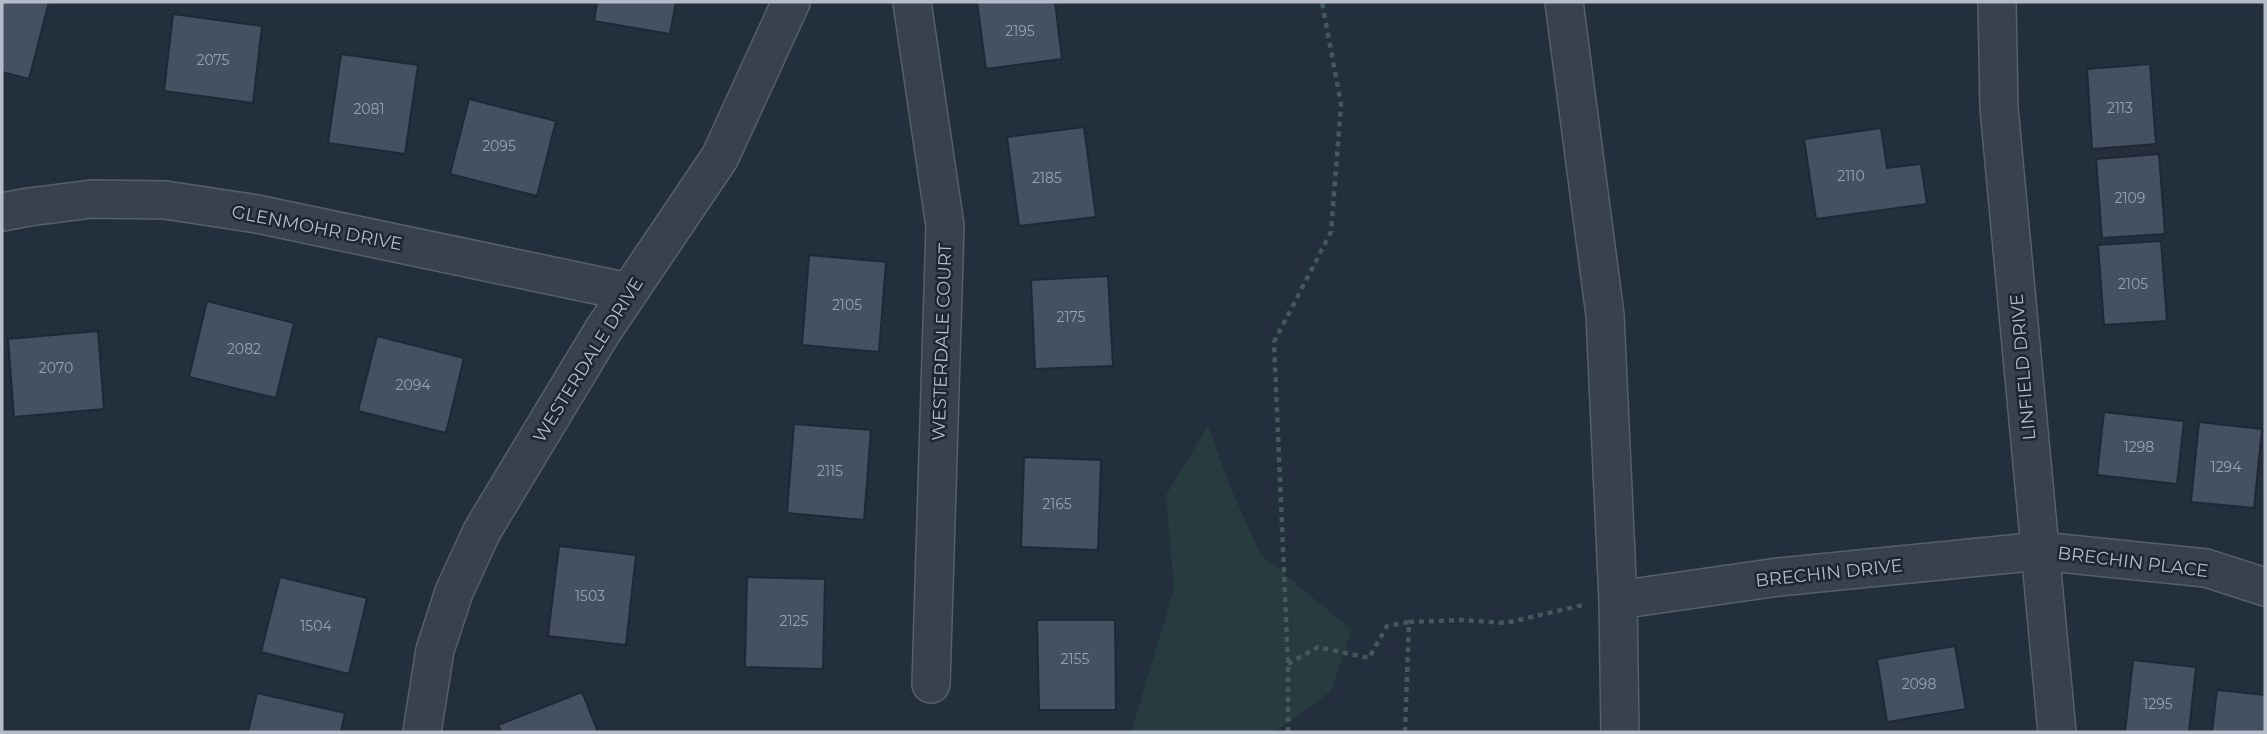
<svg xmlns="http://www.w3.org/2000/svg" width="2267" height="734" font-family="Montserrat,sans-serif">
  <rect width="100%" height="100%" fill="#242f3e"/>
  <!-- green -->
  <path fill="#263c3f" d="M 1208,426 L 1229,484 L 1260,554 L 1352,630 L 1331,691 L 1275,732 L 1131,732 L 1174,589 L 1166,495 Z"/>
  <!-- building -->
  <path fill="#455162" stroke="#1f2835" stroke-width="2" d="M 2,2 L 49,2 L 29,79 L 2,72 Z
    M 597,2 L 676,2 L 670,34 L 594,21 Z
    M 977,2 L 1055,2 L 1062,59 L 986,69 Z
    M 173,14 L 262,26 L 253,103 L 164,91 Z
    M 341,54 L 418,65 L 405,154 L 328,143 Z
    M 2150,64 L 2156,144 L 2092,149 L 2087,69 Z
    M 469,99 L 556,121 L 537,196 L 450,174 Z
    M 1084,127 L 1096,217 L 1019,226 L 1007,137 Z
    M 1881,128 L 1887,168 L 1921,164 L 1927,204 L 1816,219 L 1804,139 Z
    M 2159,154 L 2165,234 L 2102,238 L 2096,159 Z
    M 2161,241 L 2167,321 L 2104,325 L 2098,245 Z
    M 809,255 L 886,262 L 879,352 L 802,345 Z
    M 1108,276 L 1113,366 L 1035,369 L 1031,280 Z
    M 207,301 L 294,323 L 276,398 L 189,377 Z
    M 98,331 L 104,409 L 14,417 L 8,339 Z
    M 377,336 L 464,358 L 446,433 L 358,411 Z
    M 2104,412 L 2184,421 L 2177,484 L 2097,475 Z
    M 2199,422 L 2262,429 L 2254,508 L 2191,502 Z
    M 794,424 L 871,430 L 864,520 L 787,513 Z
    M 1024,457 L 1101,460 L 1098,550 L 1021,547 Z
    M 559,546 L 636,555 L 626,645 L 548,636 Z
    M 280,577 L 367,598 L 349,674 L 261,652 Z
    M 747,577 L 825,579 L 823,669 L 745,667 Z
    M 1037,620 L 1115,620 L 1116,710 L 1039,710 Z
    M 1955,646 L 1966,709 L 1887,722 L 1877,659 Z
    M 2133,660 L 2196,667 L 2189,732 L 2125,732 Z
    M 2217,690 L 2265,695 L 2265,732 L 2212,732 Z
    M 582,692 L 598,732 L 501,732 L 498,725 Z
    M 257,693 L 345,713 L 341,732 L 248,732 Z"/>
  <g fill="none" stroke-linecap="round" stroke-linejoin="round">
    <!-- street casing -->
    <g stroke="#565f6c" stroke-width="40">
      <path id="street" d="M 912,2 L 945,226 L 931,684
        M 1564,2 L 1605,315 L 1618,600 L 1620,732
        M 1997,2 L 1999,108 L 2057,732
        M 2,212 L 29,207 L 92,199 L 165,200 L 257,214 L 629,292
        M 1618,600 L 1778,577 L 2040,551 L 2206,568 L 2265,587
        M 422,732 L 435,650 L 454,592 L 482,531 L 602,332 L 720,157 L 791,2"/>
    </g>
    <!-- path -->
    <path stroke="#44595c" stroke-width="4.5" stroke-dasharray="5 5" stroke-linecap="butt" d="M 1288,664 L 1318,647 L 1369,658 L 1387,626 L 1409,622
      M 1288,732 L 1288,664 L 1274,342 L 1331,232 L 1341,104 L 1322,2
      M 1405,732 L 1409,622 L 1462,620 L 1506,623 L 1583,605"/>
    <!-- street -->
    <use href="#street" stroke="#38414e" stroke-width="37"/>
  </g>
  <g text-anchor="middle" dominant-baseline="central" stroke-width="5" stroke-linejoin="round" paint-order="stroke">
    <!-- number labels -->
    <g font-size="14" fill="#98a1af">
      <text x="1020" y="31">2195</text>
      <text x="213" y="60">2075</text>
      <text x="2120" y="108">2113</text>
      <text x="369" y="109">2081</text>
      <text x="499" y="146">2095</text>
      <text x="1851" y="176">2110</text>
      <text x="1047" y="178">2185</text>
      <text x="2130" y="198">2109</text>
      <text x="2133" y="284">2105</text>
      <text x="847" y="305">2105</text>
      <text x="1071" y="317">2175</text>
      <text x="244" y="349">2082</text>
      <text x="56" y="368">2070</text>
      <text x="413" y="385">2094</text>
      <text x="2139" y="447">1298</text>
      <text x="2226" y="467">1294</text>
      <text x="830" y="471">2115</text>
      <text x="1057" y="504">2165</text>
      <text x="590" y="596">1503</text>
      <text x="794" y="621">2125</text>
      <text x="316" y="626">1504</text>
      <text x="1075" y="659">2155</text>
      <text x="1919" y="684">2098</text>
      <text x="2158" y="704">1295</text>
    </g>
    <!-- street labels -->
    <g font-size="18" fill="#b4bcc9" stroke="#1d2633">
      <text transform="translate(317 228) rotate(11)">GLENMOHR DRIVE</text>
      <text transform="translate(942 342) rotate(-88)">WESTERDALE COURT</text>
      <text transform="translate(588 360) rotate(-58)">WESTERDALE DRIVE</text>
      <text transform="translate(2023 367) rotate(-95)">LINFIELD DRIVE</text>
      <text transform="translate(2133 562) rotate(7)">BRECHIN PLACE</text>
      <text transform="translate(1829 573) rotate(-6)">BRECHIN DRIVE</text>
    </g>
  </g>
  <!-- border -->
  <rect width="2267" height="734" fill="none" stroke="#b4bcc9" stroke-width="7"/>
</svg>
